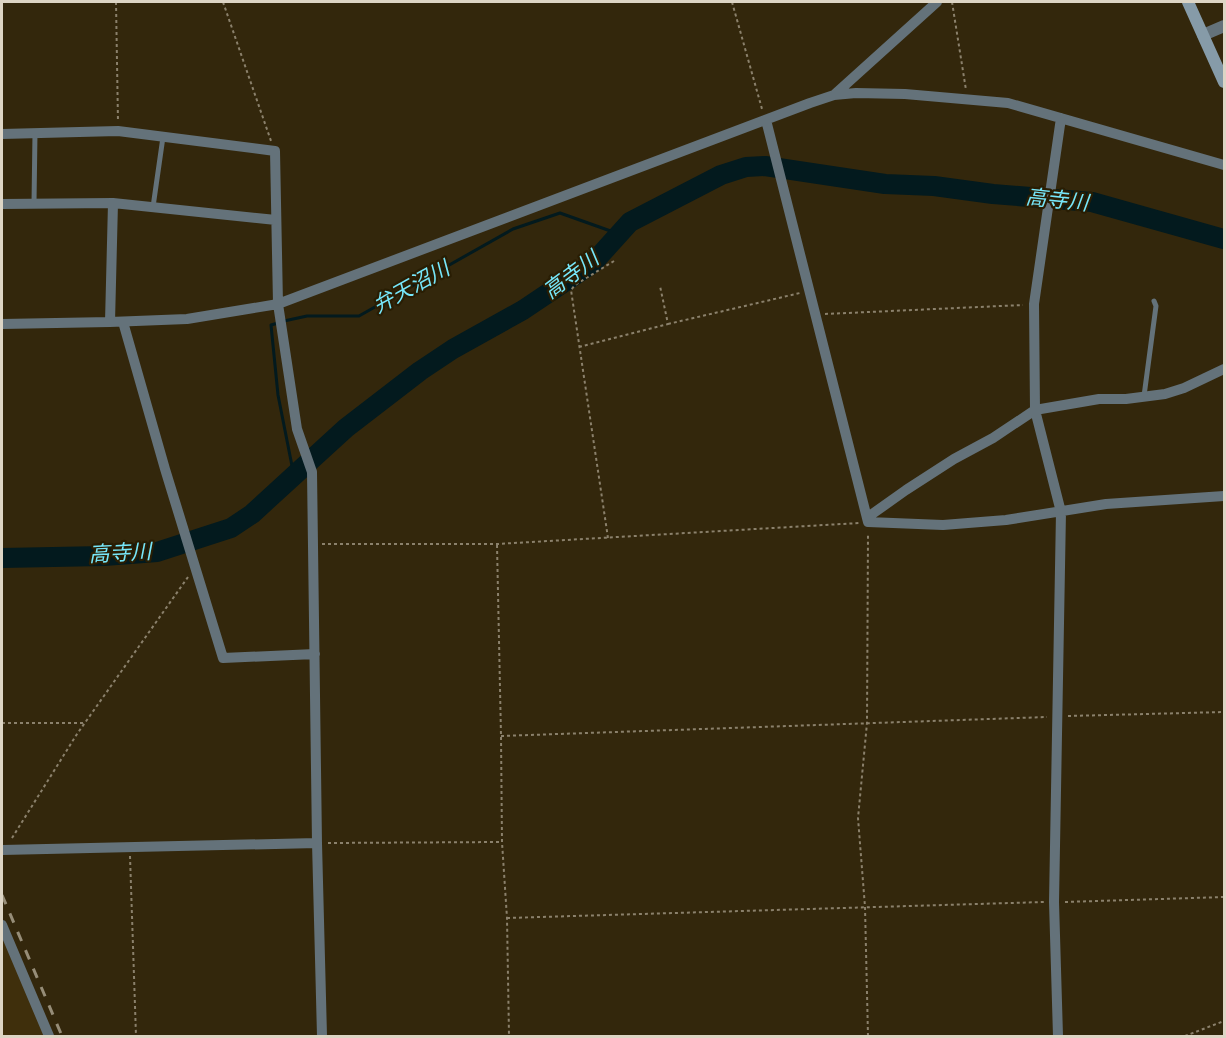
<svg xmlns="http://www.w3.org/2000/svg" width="1226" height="1038" font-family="'Roboto Condensed','Noto Sans JP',sans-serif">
  <rect width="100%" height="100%" fill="#33270c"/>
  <!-- built -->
  <path fill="#3f2f0c" d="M 2,934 L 45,1036 L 2,1036 Z"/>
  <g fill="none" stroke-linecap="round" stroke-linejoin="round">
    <!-- stream -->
    <path stroke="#031a1e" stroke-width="3" d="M 284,321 L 307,316 L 359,316 L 513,229 L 560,213 L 619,234
      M 278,323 L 271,325 L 278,395 L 294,476"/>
    <!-- river -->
    <path stroke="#031a1e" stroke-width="20" d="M 2,558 L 104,556 L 157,552 L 231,528 L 252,514 L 346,428 L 420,371 L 453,349 L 523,310 L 593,263 L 630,222 L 721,175 L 746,167 L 765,166 L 885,184 L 934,186 L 993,194 L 1092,202 L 1224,239"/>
    <!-- path -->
    <path stroke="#8b816c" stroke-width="2" stroke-dasharray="3 3" stroke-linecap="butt" d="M 116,2 L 118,122
      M 223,2 L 271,141
      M 732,2 L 762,109
      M 952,2 L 966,90
      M 825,314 L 1023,305
      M 668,324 L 800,293
      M 579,347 L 668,324 L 660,286
      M 608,538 L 571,290 L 575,285 L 614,261
      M 322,544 L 497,544 L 859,523
      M 497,545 L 501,736 L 502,842 L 507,918 L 509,1036
      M 1068,716 L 1224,712
      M 2,723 L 84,723
      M 501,736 L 1047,717
      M 12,838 L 77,734 L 188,577
      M 328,843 L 502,842
      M 130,856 L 136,1036
      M 1065,902 L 1224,897
      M 507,918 L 1044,902
      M 868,1036 L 865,907 L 858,818 L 867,723 L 868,533
      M 1185,1036 L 1224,1021"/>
    <!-- service -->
    <path stroke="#64727a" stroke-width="5" d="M 34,203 L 35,133
      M 153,207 L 163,137
      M 1144,396 L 1156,306 L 1154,301"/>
    <!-- minor -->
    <path stroke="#64727a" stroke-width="10" d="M 834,95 L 937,2
      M 766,120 L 868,522 L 943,525 L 1006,520 L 1106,504 L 1224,496
      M 2,134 L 118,131 L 275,151 L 278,304 L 297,429 L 312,472 L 317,843 L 322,1036
      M 2,204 L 113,203 L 276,220
      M 110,322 L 113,203
      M 123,322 L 165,469 L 223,658 L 315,654
      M 2,324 L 110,322 L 187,319 L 278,304 L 810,103 L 834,95 L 856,93 L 905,94 L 1008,103 L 1224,165
      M 868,517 L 906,490 L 954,459 L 993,438 L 1035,410 L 1099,399 L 1126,399 L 1165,394 L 1184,388 L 1224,369
      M 2,850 L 317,843
      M 2,925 L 49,1036
      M 1058,1036 L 1054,902 L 1061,512 L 1035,410 L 1034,304 L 1061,118"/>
    <!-- tertiary -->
    <path stroke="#64727a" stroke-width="12" d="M 1203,35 L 1224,26"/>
    <!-- secondary -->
    <path stroke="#869ba8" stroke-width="12" d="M 1188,2 L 1224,82"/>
    <!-- rail -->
    <path stroke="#968d78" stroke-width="3" stroke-dasharray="10 10" stroke-linecap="butt" d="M 2,895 L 62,1036"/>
  </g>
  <g text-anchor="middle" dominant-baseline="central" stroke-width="4.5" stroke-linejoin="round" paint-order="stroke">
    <!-- water labels -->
    <g font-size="21" font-style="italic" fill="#77e7fa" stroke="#291d03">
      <text transform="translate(1057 200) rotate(6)">高寺川</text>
      <text transform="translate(571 275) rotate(-37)">高寺川</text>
      <text transform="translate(411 287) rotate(-29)">弁天沼川</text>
      <text transform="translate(120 553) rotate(-3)">高寺川</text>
    </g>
  </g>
  <!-- border -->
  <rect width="1226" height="1038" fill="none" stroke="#ddd5c5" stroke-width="6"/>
</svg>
